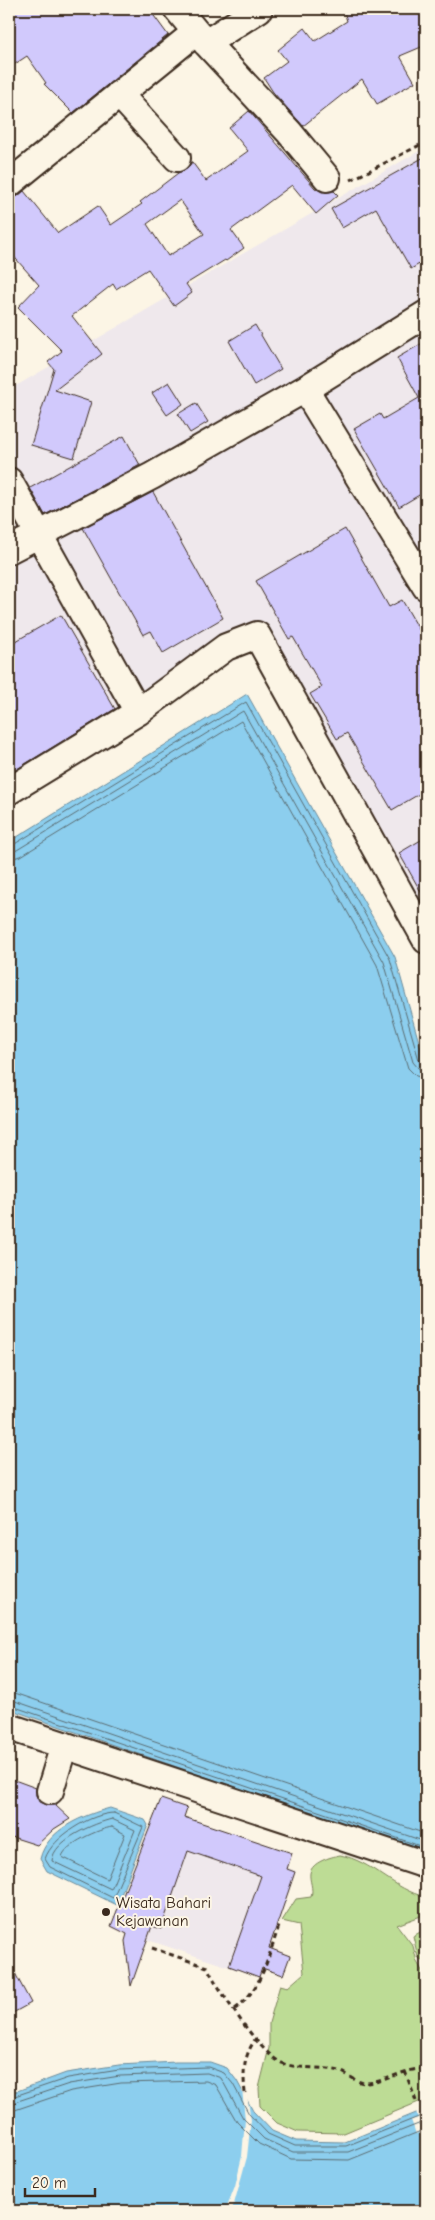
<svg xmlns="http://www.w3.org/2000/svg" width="435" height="2220" font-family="'Comic Neue',sans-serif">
  <rect width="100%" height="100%" fill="#fcf5e5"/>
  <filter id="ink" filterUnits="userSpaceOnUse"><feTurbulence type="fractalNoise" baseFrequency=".02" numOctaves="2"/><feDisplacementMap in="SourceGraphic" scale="10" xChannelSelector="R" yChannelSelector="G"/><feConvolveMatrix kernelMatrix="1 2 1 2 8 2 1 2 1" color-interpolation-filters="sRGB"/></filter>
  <g filter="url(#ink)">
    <!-- built -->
    <path fill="#efe8ec" d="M 426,147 L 426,914 L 269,640 L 9,791 L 9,390 Z
      M 183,1816 L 293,1853 L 288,1868 L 296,1871 L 259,1977 L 127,1933 Z"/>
    <!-- green -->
    <path fill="#bddc95" stroke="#7c835a" d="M 340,1855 C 372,1861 394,1890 426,1897 L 426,1914 L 397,1925 L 413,1946 L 417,1962 L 426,1978 L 426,2099 L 344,2133 L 298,2132 L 277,2123 L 260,2106 L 259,2088 L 269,2048 L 269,2023 L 280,1985 L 288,1987 L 304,1973 L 299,1925 L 282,1921 L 296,1899 L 311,1897 C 314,1888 309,1881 310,1873 C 312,1862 330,1857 340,1855 Z
      M 426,1918 L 426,1959 L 422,1961 L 418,1957 L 413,1936 L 426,1929 L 423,1920 Z"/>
    <!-- water -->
    <path fill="#8cceee" stroke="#6c8c9b" d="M 247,694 L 395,957 L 426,1067 L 426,1853 L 9,1709 L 9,842 Z
      M 110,1808 L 145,1820 L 148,1825 L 117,1905 L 47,1871 L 40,1859 C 47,1829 84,1815 110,1808 Z
      M 176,2062 L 210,2062 L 227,2068 L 237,2081 L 253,2111 L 272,2131 L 296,2141 L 345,2142 L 426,2109 L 426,2211 L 9,2211 L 9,2094 L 66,2073 L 119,2065 Z"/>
    <!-- pier -->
    <path fill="#fcf5e5" d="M 242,2088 L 247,2095 L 251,2120 L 247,2157 L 234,2204 L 231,2211 L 225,2211 L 235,2186 L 242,2156 L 245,2120 Z
      M 423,2108 L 426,2115 L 426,2130 L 416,2134 L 411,2120 L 418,2118 L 416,2111 Z"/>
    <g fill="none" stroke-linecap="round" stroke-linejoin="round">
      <!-- shore -->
      <path stroke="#5b6c71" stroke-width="1" d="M 9,846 L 13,845 L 246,702 L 390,959 L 419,1060 L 422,1063 L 426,1064
        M 9,852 L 17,850 L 243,711 L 384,962 L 413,1062 L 418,1068 L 426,1070
        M 9,859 L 21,856 L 241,721 L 377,965 L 408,1068 L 416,1076 L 426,1078
        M 9,1691 L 426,1834
        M 9,1699 L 426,1842
        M 9,1705 L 426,1848
        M 114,1813 L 143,1827 L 113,1898 L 50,1867 L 45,1859 C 52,1837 92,1813 114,1813 Z
        M 112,1819 L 135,1830 L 111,1889 L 52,1861 C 53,1840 95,1823 112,1819 Z
        M 112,1827 L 125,1834 L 107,1879 L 62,1857 C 65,1844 99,1829 112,1827 Z
        M 9,2098 L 68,2078 L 119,2070 L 208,2067 L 224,2073 L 233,2084 L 249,2114 L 268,2134 L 295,2146 L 346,2146 L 426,2114
        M 9,2104 L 69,2084 L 120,2076 L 207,2073 L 221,2078 L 243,2118 L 264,2139 L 293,2152 L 348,2152 L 426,2121
        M 9,2112 L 71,2091 L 121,2083 L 206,2081 L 216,2085 L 237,2122 L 259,2144 L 291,2159 L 349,2160 L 426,2129"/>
    </g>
    <!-- building -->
    <path fill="#d1c9fc" stroke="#3b2a1e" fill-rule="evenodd" d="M 9,9 L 149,9 L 168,35 L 73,113 L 44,84 L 46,83 L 27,56 L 9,68 Z
      M 343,9 L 426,9 L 426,45 L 400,56 L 415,82 L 377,104 L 362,79 L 303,126 L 273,92 L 264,78 L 287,61 L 278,50 L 305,28 L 315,41 L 347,21 Z
      M 249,111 L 315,188 L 322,192 L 334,191 L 338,195 L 316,214 L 292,185 L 231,230 L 244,248 L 226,261 L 225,260 L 186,284 L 192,293 L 174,306 L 148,269 L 116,289 L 113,284 L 72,316 L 102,354 L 55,390 L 91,402 L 74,458 L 31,445 L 54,369 L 48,362 L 62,351 L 18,307 L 39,285 L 9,251 L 9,199 L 18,196 L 24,191 L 58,233 L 98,206 L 111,225 L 142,204 L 140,202 L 178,173 L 187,169 L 192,162 L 206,181 L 248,151 L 229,128 ZM 180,200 L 204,234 L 168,256 L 147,224 Z
      M 426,156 L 426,260 L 411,269 L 376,208 L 342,228 L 331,209 Z
      M 255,325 L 281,369 L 254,385 L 229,341 Z
      M 426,341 L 426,491 L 399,507 L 354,429 L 380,414 L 383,419 L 419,398 L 397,358 Z
      M 169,382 L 183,404 L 167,415 L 152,393 Z
      M 196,403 L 208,422 L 190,433 L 178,414 Z
      M 124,436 L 140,465 L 45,515 L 30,488 Z
      M 153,492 L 223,618 L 163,653 L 151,631 L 143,635 L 83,528 Z
      M 345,529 L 389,607 L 402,600 L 420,631 L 426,627 L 426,790 L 392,810 L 347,733 L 337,739 L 310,694 L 322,687 L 293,637 L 289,639 L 256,581 Z
      M 61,615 L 115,709 L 9,774 L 9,645 Z
      M 426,837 L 426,901 L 399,853 Z
      M 9,1778 L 36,1788 L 36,1795 L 39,1802 L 46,1805 L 55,1805 L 70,1819 L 54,1829 L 37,1845 L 9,1836 Z
      M 161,1799 L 187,1808 L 184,1817 L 292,1853 L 287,1869 L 295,1872 L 269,1948 L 290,1956 L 283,1975 L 262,1968 L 259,1977 L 229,1966 L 261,1876 L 188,1851 L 161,1929 L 152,1926 L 131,1986 L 125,1941 L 127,1934 L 111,1926 Z
      M 9,1962 L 31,2003 L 9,2015 Z"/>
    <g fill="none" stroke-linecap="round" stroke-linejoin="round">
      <!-- minor casing -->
      <g stroke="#3b2a1e" stroke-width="30">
        <path id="minor" d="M 177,9 L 196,32 L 289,132 L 327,178
          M 206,43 L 259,9
          M 119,94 L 177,158
          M 9,184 L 196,32
          M 305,389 L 426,587
          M 9,481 L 138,712
          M 9,550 L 152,476 L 305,389 L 426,314
          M 9,791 L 138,712 L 226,647 L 257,635 L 426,940
          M 9,1727 L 426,1865
          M 50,1791 L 64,1745"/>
      </g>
      <!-- path -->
      <path stroke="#3b2a1e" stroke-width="3" stroke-dasharray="5 4" stroke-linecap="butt" d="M 351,180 L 426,142
        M 152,1948 L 207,1967 C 219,1990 260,2054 282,2063 C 298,2070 322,2066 339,2071 C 349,2074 357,2084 367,2083 C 388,2082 402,2068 426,2069
        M 235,2009 C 262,1989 268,1957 279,1926
        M 405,2071 L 416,2101
        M 245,2093 C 243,2072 243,2057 256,2038"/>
      <!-- minor -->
      <use href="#minor" stroke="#fcf5e5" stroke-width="26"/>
    </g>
  </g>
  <!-- markers -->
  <circle fill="#3b2a1e" stroke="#fcf5e5" stroke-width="2" cx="106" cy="1912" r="5"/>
  <g text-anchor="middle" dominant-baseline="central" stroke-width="4" stroke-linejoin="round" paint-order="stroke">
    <!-- poi labels -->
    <g font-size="16" fill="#3b2a1e" stroke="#fcf5e5" text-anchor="start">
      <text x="116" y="1903">Wisata Bahari<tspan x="116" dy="18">Kejawanan</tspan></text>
    </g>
  </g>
  <!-- margin -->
  <rect width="435" height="2220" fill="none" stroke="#fcf5e5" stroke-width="30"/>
  <rect x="15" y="15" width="405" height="2190" fill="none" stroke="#3b2a1e" stroke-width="2" filter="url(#ink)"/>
  <!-- scale -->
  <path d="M25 2188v8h70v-8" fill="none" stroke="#3b2a1e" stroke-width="2.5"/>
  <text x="32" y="2188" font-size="15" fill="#3b2a1e" stroke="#fcf5e5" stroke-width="4" paint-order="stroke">20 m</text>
</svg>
